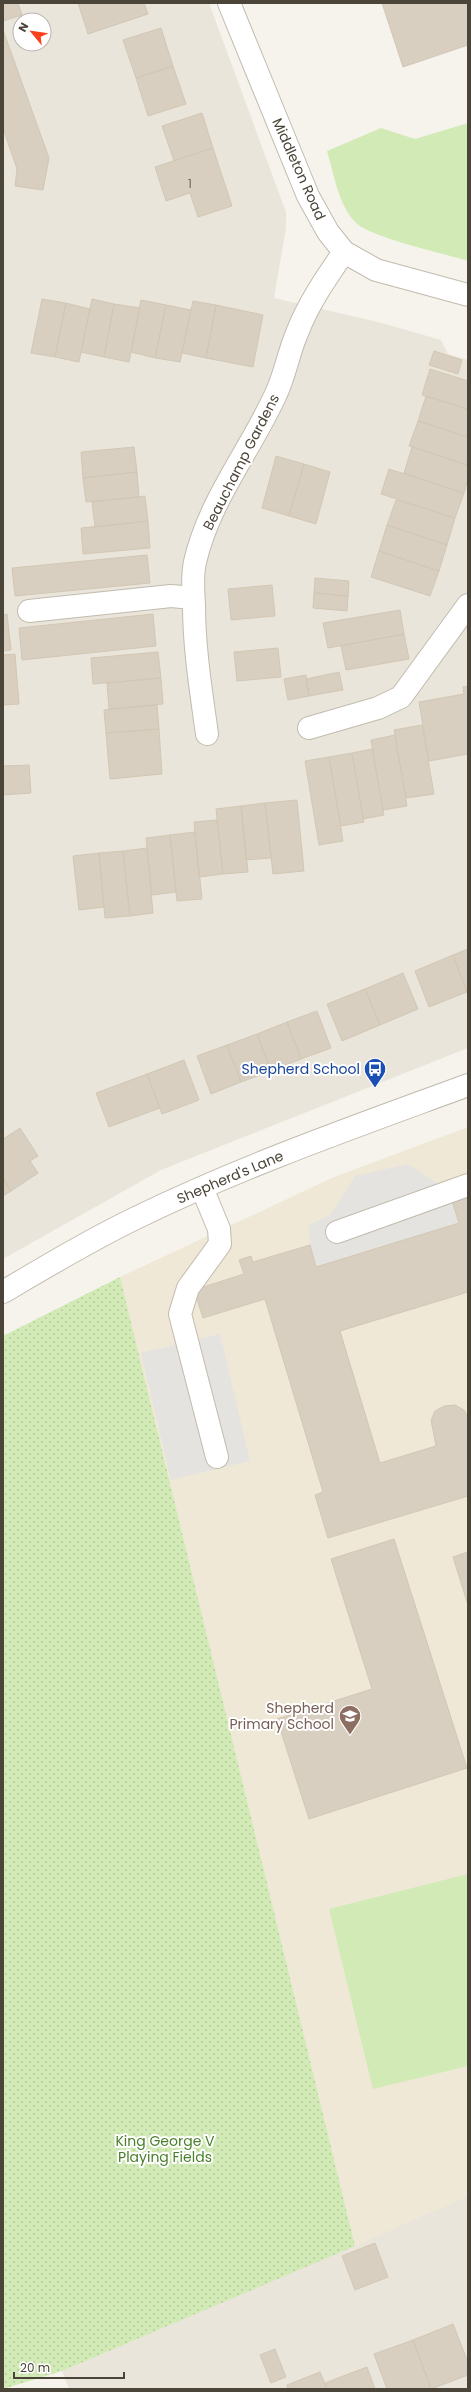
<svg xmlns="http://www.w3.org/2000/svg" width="471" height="2392" font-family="Poppins,sans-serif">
  <defs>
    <pattern id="park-dots" width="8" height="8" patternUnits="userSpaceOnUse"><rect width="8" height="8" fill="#d2eab5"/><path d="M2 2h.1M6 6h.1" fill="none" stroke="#b6ca9c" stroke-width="1.8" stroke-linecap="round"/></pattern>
  </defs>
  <rect width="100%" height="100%" fill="#f6f3ec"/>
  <!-- residential -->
  <path fill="#eae5da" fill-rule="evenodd" d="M 3,3 L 209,3 L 286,212 L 286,228 L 274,298 L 378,322 L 441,340 L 448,354 L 468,360 L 468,1048 L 161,1170 L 3,1259 ZM 20,20 L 44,20 L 44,44 L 20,44 Z
    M 468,2196 L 468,2389 L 69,2389 L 62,2371 Z"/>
  <!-- education -->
  <path fill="#efe8d6" d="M 468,1127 L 468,2196 L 355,2246 L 120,1277 L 334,1177 Z"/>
  <!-- grass -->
  <path fill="#d2eab5" d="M 468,123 L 468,261 C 443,253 371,238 355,222 C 338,204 334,174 327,151 L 381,128 L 415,139 Z
    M 468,1874 L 468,2066 L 373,2089 L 329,1909 Z"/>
  <!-- park -->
  <path fill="url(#park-dots)" d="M 120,1277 L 355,2246 L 62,2371 L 3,2389 L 3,1336 Z"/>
  <!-- parking -->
  <path fill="#e5e3e0" d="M 408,1164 L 438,1184 L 468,1173 L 468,1196 L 452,1201 L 459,1223 L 316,1267 L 310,1245 L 309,1225 L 330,1215 L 355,1176 Z
    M 220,1334 L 250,1461 L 171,1480 L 141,1353 Z"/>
  <!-- building -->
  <path fill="#d8cfc1" stroke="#d3c7b4" d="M 3,3 L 18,3 L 22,15 L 3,21 Z
    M 78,3 L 144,3 L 148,14 L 88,34 Z
    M 382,3 L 468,3 L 468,45 L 403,67 Z
    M 161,28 L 173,66 L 136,78 L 123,40 Z
    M 3,30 L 49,158 L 43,190 L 15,186 L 17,169 L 3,128 Z
    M 173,66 L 186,104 L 148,116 L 136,78 Z
    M 202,113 L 213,148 L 174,161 L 162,126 Z
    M 213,148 L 232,206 L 198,217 L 190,193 L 166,201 L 155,167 Z
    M 42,299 L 66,303 L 55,357 L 31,353 Z
    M 92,299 L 114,304 L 104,357 L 81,352 Z
    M 141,300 L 166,305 L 155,358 L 131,352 Z
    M 193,301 L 216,305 L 206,358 L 182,353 Z
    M 66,303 L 90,309 L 79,362 L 55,357 Z
    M 114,304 L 140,308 L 129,362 L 104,357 Z
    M 166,305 L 191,310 L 180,362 L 155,358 Z
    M 216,305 L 263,315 L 253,367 L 206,358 Z
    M 434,351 L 462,360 L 458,374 L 429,365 Z
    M 430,369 L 468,381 L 468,409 L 422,395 Z
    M 426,396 L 468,409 L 468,437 L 418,421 Z
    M 418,421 L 468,437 L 467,465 L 409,446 Z
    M 134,447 L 137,472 L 83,478 L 81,452 Z
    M 412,447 L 468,465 L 468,479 L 464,493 L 404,473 Z
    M 276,456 L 304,464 L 289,516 L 262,508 Z
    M 304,464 L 330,472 L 316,524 L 289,516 Z
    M 389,469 L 464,493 L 455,518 L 381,494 Z
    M 137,472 L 139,497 L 86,502 L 83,478 Z
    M 145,496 L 148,521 L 95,527 L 92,502 Z
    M 396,500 L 455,518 L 447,545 L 387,525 Z
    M 148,521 L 150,548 L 83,554 L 81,528 Z
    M 387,525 L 447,545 L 439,571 L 379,551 Z
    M 379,551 L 439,571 L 430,596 L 371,577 Z
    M 147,555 L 150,583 L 15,596 L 12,568 Z
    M 315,578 L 349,581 L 348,596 L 314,593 Z
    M 272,585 L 275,616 L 231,620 L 228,589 Z
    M 314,593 L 348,596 L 347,611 L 313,608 Z
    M 400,610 L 404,634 L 328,648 L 323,623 Z
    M 7,614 L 11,650 L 3,651 L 3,615 Z
    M 153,614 L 156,646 L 22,660 L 19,628 Z
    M 404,634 L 409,659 L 346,670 L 341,646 Z
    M 278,648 L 281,677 L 237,681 L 234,652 Z
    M 158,652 L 161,678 L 93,684 L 91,658 Z
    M 15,654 L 19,704 L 3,705 L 3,655 Z
    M 339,672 L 343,690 L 309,696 L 306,679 Z
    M 306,675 L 309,696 L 288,700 L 284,679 Z
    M 161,678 L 163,704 L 109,709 L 107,683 Z
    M 468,686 L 468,754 L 429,761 L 419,702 L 464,694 L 463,687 Z
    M 157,705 L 159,729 L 106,733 L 104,710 Z
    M 422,725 L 434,794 L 406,798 L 394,730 Z
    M 159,729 L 162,774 L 110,779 L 106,733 Z
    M 395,735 L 407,806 L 383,810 L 371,740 Z
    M 372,749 L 384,815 L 363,819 L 352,753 Z
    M 352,753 L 364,822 L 341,826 L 329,757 Z
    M 329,757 L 343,841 L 319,845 L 305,761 Z
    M 29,765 L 31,793 L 3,795 L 3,766 Z
    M 297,800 L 304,871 L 273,874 L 265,803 Z
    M 265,803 L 271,858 L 246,860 L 241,806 Z
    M 241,806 L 248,872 L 223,874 L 216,809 Z
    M 217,820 L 223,874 L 199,877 L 194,822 Z
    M 195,832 L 202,899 L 177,901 L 170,835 Z
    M 170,835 L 176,892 L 152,895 L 146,838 Z
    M 147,848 L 153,913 L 130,916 L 123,851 Z
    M 123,851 L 130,916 L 105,918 L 99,853 Z
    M 99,853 L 104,907 L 79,910 L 73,856 Z
    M 468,949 L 468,991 L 467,992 L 453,955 Z
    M 453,955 L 467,992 L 429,1007 L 415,971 Z
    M 403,973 L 418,1009 L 380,1025 L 365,989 Z
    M 365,989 L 380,1025 L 342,1041 L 327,1004 Z
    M 317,1011 L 331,1048 L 301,1059 L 287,1022 Z
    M 287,1022 L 301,1059 L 271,1071 L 257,1034 Z
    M 257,1034 L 271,1071 L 241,1082 L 227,1045 Z
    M 227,1045 L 241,1082 L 211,1094 L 197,1056 Z
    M 184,1060 L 199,1100 L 162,1114 L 147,1074 Z
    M 147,1074 L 160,1108 L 109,1127 L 96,1093 Z
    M 20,1128 L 38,1156 L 30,1161 L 38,1173 L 11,1191 L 3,1178 L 3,1139 Z
    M 3,1178 L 11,1191 L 3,1196 Z
    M 468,1196 L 468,1292 L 340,1331 L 380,1463 L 436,1446 L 431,1420 L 435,1411 L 444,1406 L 455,1405 L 464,1410 L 468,1417 L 468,1496 L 328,1538 L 315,1495 L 323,1492 L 265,1299 L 203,1318 L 194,1290 L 244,1274 L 239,1260 L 251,1256 L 253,1262 L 310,1245 L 316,1267 L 459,1223 L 452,1201 Z
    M 394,1539 L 467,1768 L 309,1819 L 277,1719 L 372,1689 L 331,1559 Z
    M 468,1552 L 468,1605 L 453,1557 Z
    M 375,2243 L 388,2277 L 355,2290 L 342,2256 Z
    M 453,2324 L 468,2362 L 468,2375 L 431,2389 L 413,2340 Z
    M 413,2340 L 431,2389 L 387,2389 L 374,2354 Z
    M 275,2349 L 286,2377 L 271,2383 L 260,2355 Z
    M 367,2367 L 375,2389 L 327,2389 L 325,2383 Z
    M 320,2372 L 327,2389 L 288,2389 L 287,2385 Z"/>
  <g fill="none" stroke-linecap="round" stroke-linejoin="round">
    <!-- minor casing -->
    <g stroke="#c2bbae" stroke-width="24">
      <path id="minor" d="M 229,3 L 308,196 L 328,232 L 344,252 L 376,270 L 468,295
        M 29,611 L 171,596 L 193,598
        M 309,728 L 378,708 L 401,697 L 468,605
        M 207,734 C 201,691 194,648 194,605 C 193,591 192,575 195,562 C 209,501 249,452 275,396 C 285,376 288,354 297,333 C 308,304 326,278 344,252
        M 202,1188 L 219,1229 L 220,1244 L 188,1288 L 180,1314 L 217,1457
        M 337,1232 L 468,1185
        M 3,1292 C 47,1266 92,1239 138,1217 C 245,1165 357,1126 468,1085"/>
    </g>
    <!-- minor -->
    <use href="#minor" stroke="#fff" stroke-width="22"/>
  </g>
  <!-- icons -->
  <defs>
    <g id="bus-pin" transform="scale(1.15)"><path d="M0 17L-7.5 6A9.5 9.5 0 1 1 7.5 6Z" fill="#1a4fb4" stroke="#fff"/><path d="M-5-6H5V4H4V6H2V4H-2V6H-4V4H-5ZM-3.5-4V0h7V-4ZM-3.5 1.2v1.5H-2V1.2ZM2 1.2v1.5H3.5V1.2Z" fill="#fff"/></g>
    <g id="school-pin" transform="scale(1.15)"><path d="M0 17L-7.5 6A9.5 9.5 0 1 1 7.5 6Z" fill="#8d6e63" stroke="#fff"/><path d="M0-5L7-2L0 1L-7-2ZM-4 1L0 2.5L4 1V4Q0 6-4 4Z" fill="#fff"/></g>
  </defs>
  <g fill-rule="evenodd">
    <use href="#bus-pin" x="375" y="1069"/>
    <use href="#school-pin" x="350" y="1716"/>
  </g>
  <g text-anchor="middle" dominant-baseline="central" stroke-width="4" stroke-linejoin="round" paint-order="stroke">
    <!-- number labels -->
    <g font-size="12" fill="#6e675b">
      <text x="190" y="183">1</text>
    </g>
    <!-- street labels -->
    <g font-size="14" fill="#4b4439" stroke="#fff">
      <text transform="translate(299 169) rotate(66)">Middleton Road</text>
      <text transform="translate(241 462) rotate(-63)">Beauchamp Gardens</text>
      <text transform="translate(230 1177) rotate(-23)">Shepherd's Lane</text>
    </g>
    <!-- transit labels -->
    <g font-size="14" fill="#164399" stroke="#fff" text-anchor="end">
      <text x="360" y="1069">Shepherd School</text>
    </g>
    <!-- education labels -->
    <g font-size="14" fill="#785e54" stroke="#fff" text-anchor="end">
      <text x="334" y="1708">Shepherd<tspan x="334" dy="16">Primary School</tspan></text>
    </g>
    <!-- park labels -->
    <g font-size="14" fill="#4a7f2a" stroke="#fff">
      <text x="165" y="2141">King George V<tspan x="165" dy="16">Playing Fields</tspan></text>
    </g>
  </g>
  <!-- border -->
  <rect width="471" height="2392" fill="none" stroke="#4b4439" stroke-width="8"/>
  <!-- north arrow -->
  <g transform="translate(32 32) rotate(299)"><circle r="19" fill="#ffffff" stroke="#b7b4b0"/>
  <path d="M0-3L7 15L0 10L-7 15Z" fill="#fc3f1d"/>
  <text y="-6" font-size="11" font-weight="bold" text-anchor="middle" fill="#4b4439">N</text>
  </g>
  <!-- scale -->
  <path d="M14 2372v6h110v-6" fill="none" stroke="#4b4439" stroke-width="2"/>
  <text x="20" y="2372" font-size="12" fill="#4b4439" stroke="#ffffff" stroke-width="3" paint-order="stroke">20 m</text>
</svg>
